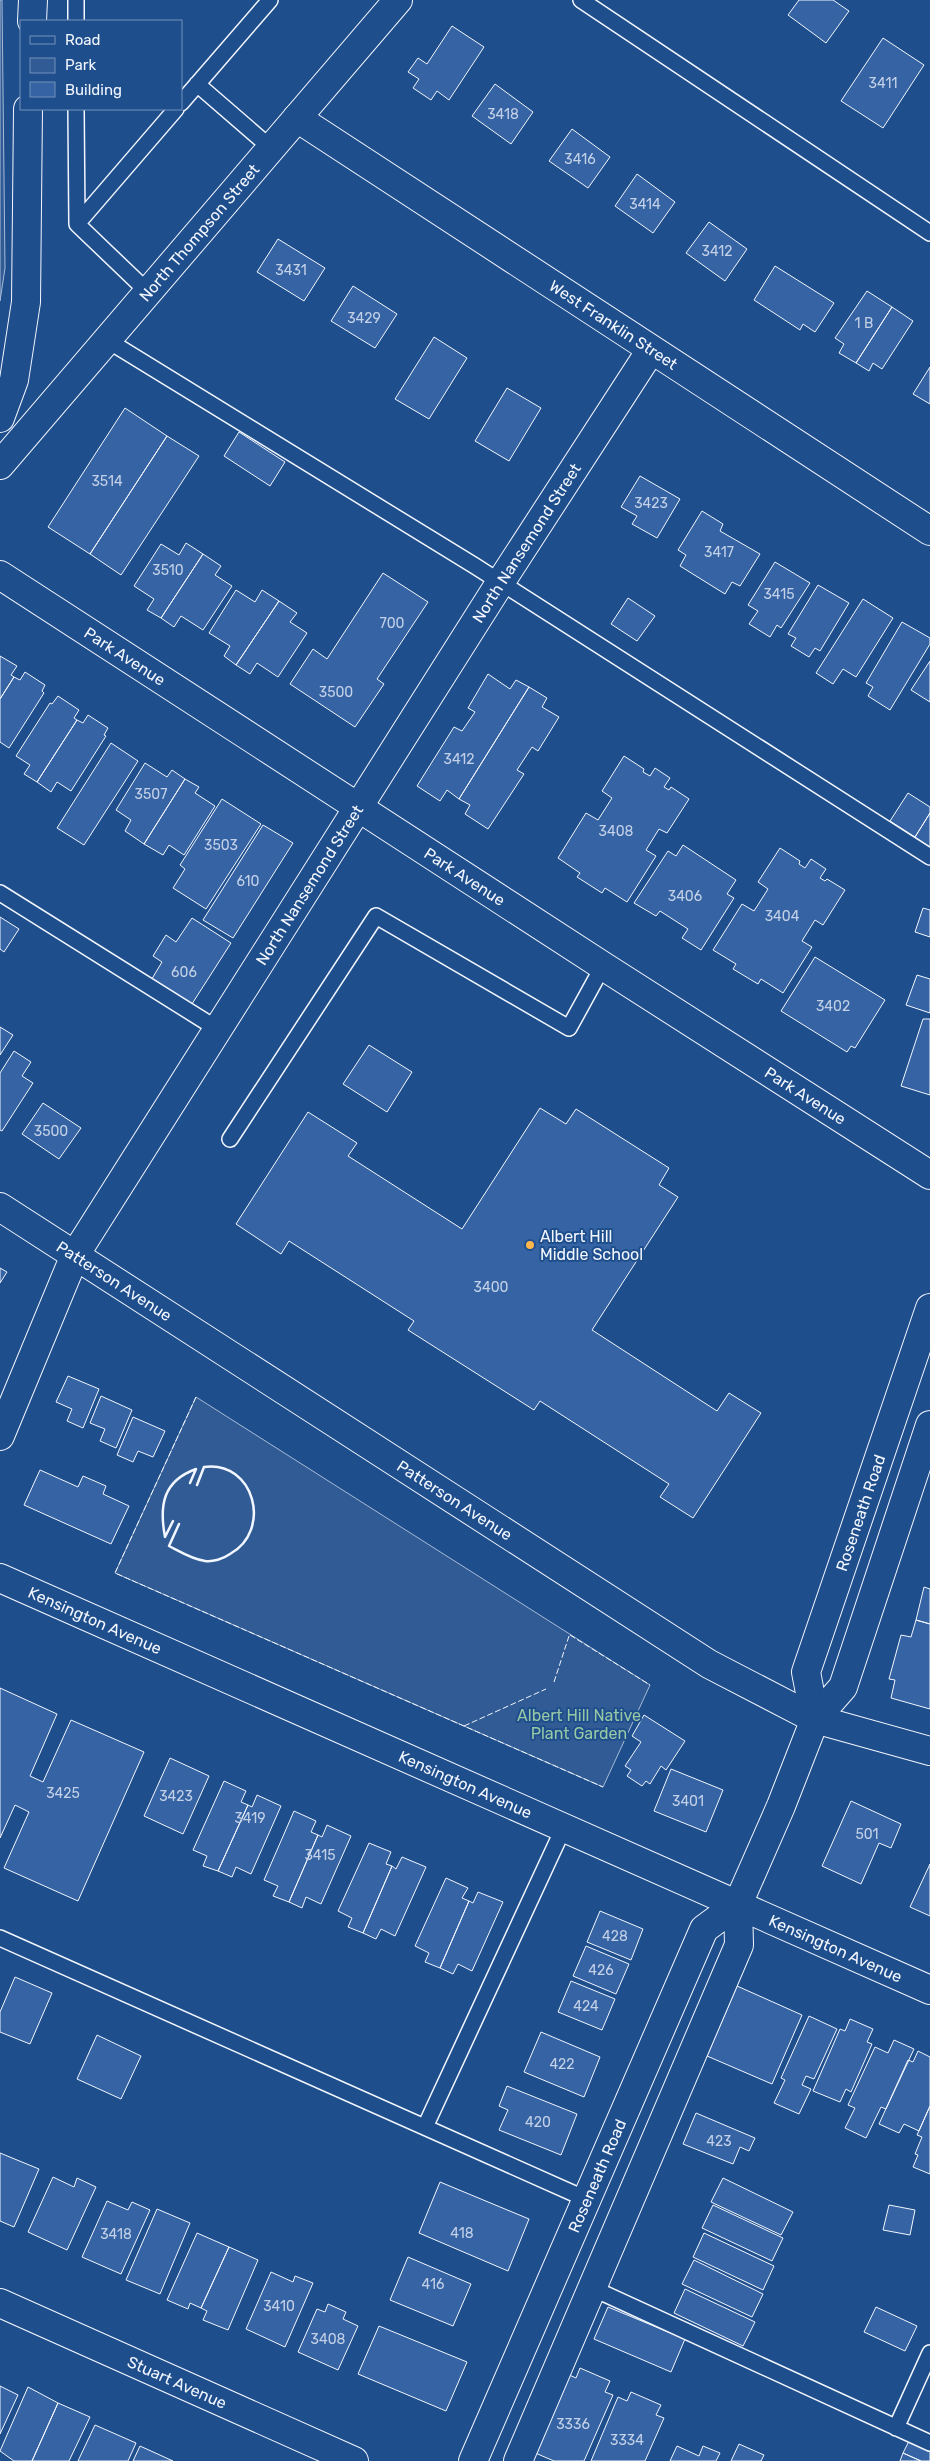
<svg xmlns="http://www.w3.org/2000/svg" width="930" height="2461" font-family="Rubik,sans-serif">
  <rect width="100%" height="100%" fill="#1f4e8c"/>
  <!-- green -->
  <path fill="#305b95" stroke="#a8bbd7" d="M 0,0 L 2,0 L 5,268 L 0,301 Z
    M 196,1397 L 650,1685 L 603,1787 L 115,1573 Z"/>
  <!-- building -->
  <path fill="#3563a3" stroke="#f2f6ff" d="M 799,0 L 833,0 L 849,11 L 826,43 L 788,15 Z
    M 452,26 L 484,47 L 449,100 L 437,91 L 431,100 L 413,88 L 419,79 L 408,72 L 418,58 L 427,64 Z
    M 883,38 L 924,65 L 883,128 L 841,101 Z
    M 495,84 L 533,112 L 511,144 L 472,116 Z
    M 572,129 L 610,157 L 588,188 L 549,161 Z
    M 637,174 L 675,202 L 653,233 L 615,206 Z
    M 709,222 L 747,249 L 725,281 L 686,253 Z
    M 278,239 L 325,268 L 304,301 L 257,272 Z
    M 775,266 L 834,303 L 815,332 L 803,324 L 800,330 L 754,300 Z
    M 353,286 L 397,314 L 375,348 L 331,321 Z
    M 867,291 L 892,307 L 856,363 L 839,353 L 844,344 L 835,338 Z
    M 892,307 L 913,321 L 882,369 L 873,363 L 869,371 L 856,363 Z
    M 434,337 L 467,358 L 429,419 L 395,399 Z
    M 930,367 L 930,404 L 913,394 Z
    M 507,388 L 541,408 L 509,461 L 475,441 Z
    M 125,408 L 167,436 L 90,554 L 48,527 Z
    M 239,432 L 285,462 L 270,486 L 224,456 Z
    M 167,436 L 199,456 L 121,575 L 90,554 Z
    M 640,476 L 680,499 L 657,538 L 632,524 L 637,516 L 621,507 Z
    M 702,511 L 723,524 L 720,531 L 760,554 L 740,586 L 732,582 L 725,594 L 680,566 L 686,555 L 678,550 Z
    M 186,543 L 203,554 L 161,618 L 147,610 L 154,599 L 134,586 L 161,544 L 179,555 Z
    M 203,554 L 221,566 L 215,575 L 232,586 L 203,630 L 181,616 L 174,627 L 161,618 Z
    M 775,562 L 810,583 L 781,628 L 777,625 L 770,637 L 749,624 L 758,611 L 748,605 Z
    M 383,573 L 428,602 L 377,679 L 384,684 L 355,727 L 290,684 L 313,649 L 327,659 Z
    M 818,585 L 849,603 L 820,651 L 815,648 L 809,657 L 791,646 L 796,638 L 788,634 Z
    M 236,590 L 255,602 L 262,590 L 279,601 L 236,665 L 224,656 L 230,646 L 209,633 Z
    M 628,598 L 655,616 L 637,641 L 611,624 Z
    M 863,599 L 893,618 L 856,677 L 843,669 L 833,684 L 816,673 Z
    M 279,601 L 297,613 L 290,622 L 307,633 L 278,677 L 257,663 L 250,674 L 236,665 Z
    M 902,622 L 930,638 L 930,644 L 890,710 L 868,696 L 873,687 L 866,683 Z
    M 0,656 L 17,666 L 11,675 L 14,677 L 0,699 Z
    M 930,661 L 930,702 L 911,690 Z
    M 25,672 L 45,685 L 42,691 L 44,693 L 9,748 L 0,742 L 0,699 L 14,677 L 20,680 Z
    M 488,674 L 510,689 L 516,680 L 529,687 L 459,799 L 447,790 L 440,801 L 417,786 L 454,727 L 462,731 L 475,712 L 468,708 Z
    M 529,687 L 547,698 L 542,707 L 559,717 L 538,751 L 532,747 L 517,770 L 524,774 L 488,829 L 465,814 L 470,805 L 459,799 Z
    M 58,696 L 79,710 L 74,718 L 77,720 L 37,782 L 24,774 L 30,765 L 16,756 L 50,703 L 52,704 Z
    M 88,715 L 108,728 L 104,735 L 106,736 L 71,791 L 57,782 L 51,792 L 37,782 L 77,720 L 83,723 Z
    M 111,743 L 138,761 L 84,845 L 57,828 Z
    M 624,756 L 644,769 L 643,772 L 650,776 L 655,768 L 670,778 L 664,787 L 669,790 L 671,787 L 689,799 L 667,833 L 659,829 L 646,850 L 656,856 L 627,902 L 605,888 L 602,893 L 577,877 L 580,873 L 558,858 L 586,813 L 598,820 L 612,798 L 602,791 Z
    M 145,763 L 167,777 L 172,770 L 185,779 L 144,844 L 125,831 L 131,820 L 116,810 Z
    M 185,779 L 199,787 L 195,793 L 215,806 L 184,855 L 169,845 L 163,855 L 144,844 Z
    M 908,793 L 930,807 L 930,813 L 915,837 L 890,821 Z
    M 222,799 L 261,824 L 206,909 L 173,888 L 185,869 L 180,865 Z
    M 930,813 L 930,847 L 915,837 Z
    M 263,825 L 293,843 L 233,938 L 203,920 Z
    M 683,845 L 736,880 L 727,894 L 734,898 L 701,950 L 682,938 L 688,929 L 660,911 L 656,916 L 634,903 L 668,851 L 676,856 Z
    M 780,848 L 800,861 L 799,864 L 805,868 L 811,859 L 826,869 L 820,878 L 825,881 L 827,879 L 845,890 L 823,925 L 815,920 L 802,941 L 812,947 L 783,993 L 761,979 L 758,984 L 733,969 L 736,964 L 713,950 L 742,904 L 754,911 L 768,889 L 758,882 Z
    M 923,908 L 930,910 L 930,937 L 915,932 Z
    M 0,917 L 19,929 L 4,952 L 0,949 Z
    M 192,918 L 231,943 L 190,1007 L 150,982 L 162,962 L 153,956 L 166,935 L 176,942 Z
    M 815,957 L 885,1000 L 855,1048 L 851,1046 L 847,1052 L 781,1011 Z
    M 917,975 L 930,979 L 930,1013 L 906,1005 Z
    M 923,1019 L 930,1019 L 930,1095 L 901,1086 Z
    M 0,1027 L 13,1035 L 0,1055 Z
    M 369,1045 L 412,1072 L 387,1112 L 343,1084 Z
    M 14,1051 L 31,1062 L 22,1076 L 33,1083 L 2,1131 L 0,1130 L 0,1073 Z
    M 43,1103 L 81,1128 L 59,1159 L 22,1134 Z
    M 540,1108 L 566,1124 L 576,1109 L 669,1168 L 659,1185 L 678,1197 L 592,1330 L 717,1411 L 729,1393 L 761,1413 L 693,1518 L 660,1497 L 669,1484 L 540,1401 L 534,1410 L 408,1330 L 414,1321 L 289,1241 L 281,1254 L 236,1224 L 308,1112 L 357,1143 L 348,1156 L 462,1229 Z
    M 0,1268 L 7,1272 L 0,1283 Z
    M 68,1376 L 99,1389 L 83,1428 L 67,1421 L 72,1409 L 56,1402 Z
    M 101,1396 L 132,1410 L 116,1448 L 100,1441 L 105,1429 L 90,1423 Z
    M 133,1417 L 165,1431 L 153,1457 L 138,1451 L 133,1462 L 117,1455 Z
    M 40,1470 L 78,1487 L 83,1476 L 106,1486 L 103,1494 L 129,1506 L 111,1544 L 24,1505 Z
    M 924,1587 L 930,1589 L 930,1624 L 916,1620 Z
    M 916,1620 L 930,1624 L 930,1709 L 891,1698 L 895,1680 L 889,1679 L 901,1635 L 911,1637 Z
    M 0,1688 L 57,1714 L 30,1776 L 43,1782 L 71,1720 L 144,1752 L 78,1901 L 4,1868 L 29,1812 L 15,1805 L 0,1838 Z
    M 644,1715 L 685,1741 L 666,1770 L 661,1766 L 650,1784 L 646,1781 L 642,1786 L 627,1776 L 631,1770 L 625,1766 L 641,1742 L 632,1736 Z
    M 170,1758 L 209,1776 L 183,1834 L 144,1816 Z
    M 671,1769 L 723,1790 L 706,1832 L 654,1811 Z
    M 224,1781 L 246,1791 L 241,1802 L 248,1805 L 218,1871 L 203,1866 L 207,1856 L 193,1850 Z
    M 257,1795 L 281,1806 L 251,1874 L 236,1867 L 232,1877 L 218,1871 L 248,1805 L 252,1807 Z
    M 851,1801 L 901,1824 L 891,1848 L 879,1843 L 861,1884 L 822,1866 Z
    M 294,1811 L 316,1821 L 311,1832 L 318,1835 L 289,1902 L 273,1896 L 278,1886 L 264,1880 Z
    M 327,1825 L 351,1836 L 321,1904 L 306,1897 L 302,1908 L 289,1902 L 318,1835 L 322,1837 Z
    M 369,1843 L 391,1852 L 386,1864 L 392,1866 L 363,1933 L 348,1927 L 352,1918 L 338,1911 Z
    M 402,1857 L 426,1867 L 395,1936 L 381,1929 L 376,1939 L 363,1933 L 392,1866 L 396,1869 Z
    M 930,1864 L 930,1916 L 910,1907 Z
    M 446,1878 L 468,1888 L 462,1898 L 469,1901 L 440,1968 L 425,1962 L 429,1953 L 415,1946 Z
    M 478,1892 L 503,1902 L 472,1971 L 458,1964 L 453,1974 L 440,1968 L 469,1901 L 473,1903 Z
    M 600,1911 L 643,1929 L 631,1960 L 587,1942 Z
    M 586,1946 L 629,1964 L 616,1994 L 573,1976 Z
    M 15,1977 L 52,1993 L 30,2044 L 0,2032 L 0,2012 Z
    M 571,1981 L 615,1999 L 602,2030 L 558,2012 Z
    M 737,1986 L 802,2015 L 772,2084 L 707,2056 Z
    M 809,2016 L 837,2029 L 814,2079 L 806,2076 L 802,2085 L 811,2089 L 799,2114 L 774,2103 L 785,2080 L 781,2078 Z
    M 850,2019 L 873,2029 L 867,2042 L 872,2044 L 851,2092 L 846,2089 L 840,2102 L 813,2091 L 840,2029 L 845,2031 Z
    M 541,2032 L 600,2057 L 584,2097 L 524,2072 Z
    M 97,2035 L 141,2056 L 121,2099 L 77,2079 Z
    M 894,2040 L 914,2049 L 886,2109 L 881,2107 L 866,2138 L 845,2128 L 855,2108 L 848,2105 L 875,2047 L 888,2053 Z
    M 918,2051 L 930,2057 L 930,2106 L 919,2131 L 904,2124 L 899,2133 L 879,2124 L 908,2060 L 913,2062 Z
    M 507,2086 L 577,2114 L 561,2155 L 499,2130 L 508,2110 L 499,2106 Z
    M 930,2106 L 930,2174 L 913,2167 L 918,2155 L 915,2154 L 922,2137 L 917,2135 Z
    M 696,2113 L 755,2138 L 749,2151 L 740,2147 L 733,2164 L 683,2144 Z
    M 0,2153 L 39,2169 L 14,2227 L 0,2221 Z
    M 53,2177 L 74,2187 L 77,2178 L 96,2187 L 67,2250 L 28,2232 Z
    M 723,2178 L 793,2212 L 781,2235 L 711,2202 Z
    M 440,2182 L 529,2219 L 508,2271 L 419,2233 Z
    M 107,2201 L 128,2210 L 132,2202 L 150,2210 L 121,2274 L 82,2257 Z
    M 713,2205 L 783,2238 L 772,2261 L 702,2228 Z
    M 889,2205 L 915,2210 L 910,2235 L 883,2230 Z
    M 157,2209 L 190,2223 L 160,2294 L 126,2280 Z
    M 197,2233 L 229,2247 L 201,2308 L 190,2303 L 188,2309 L 167,2300 Z
    M 704,2233 L 774,2266 L 763,2290 L 693,2257 Z
    M 229,2247 L 258,2260 L 228,2330 L 203,2320 L 207,2311 L 201,2308 Z
    M 408,2257 L 471,2284 L 453,2326 L 390,2300 Z
    M 694,2260 L 763,2294 L 752,2317 L 682,2284 Z
    M 271,2272 L 293,2282 L 295,2276 L 313,2283 L 285,2347 L 246,2329 Z
    M 685,2289 L 755,2322 L 743,2346 L 674,2313 Z
    M 328,2304 L 346,2312 L 343,2319 L 358,2326 L 338,2370 L 298,2352 L 317,2309 L 325,2312 Z
    M 608,2307 L 685,2339 L 671,2372 L 594,2339 Z
    M 876,2307 L 917,2326 L 905,2351 L 864,2332 Z
    M 379,2326 L 467,2362 L 446,2411 L 358,2374 Z
    M 580,2368 L 610,2381 L 605,2392 L 613,2395 L 584,2461 L 554,2461 L 533,2452 L 567,2374 L 576,2378 Z
    M 0,2386 L 18,2395 L 0,2434 Z
    M 28,2387 L 58,2403 L 32,2461 L 14,2461 L 0,2451 Z
    M 631,2392 L 661,2405 L 656,2415 L 664,2418 L 645,2461 L 591,2461 L 618,2397 L 627,2401 Z
    M 58,2403 L 90,2417 L 69,2461 L 32,2461 Z
    M 95,2425 L 136,2443 L 128,2461 L 78,2461 Z
    M 910,2439 L 930,2448 L 930,2461 L 921,2461 L 903,2453 Z
    M 739,2444 L 764,2455 L 761,2461 L 731,2461 Z
    M 140,2446 L 173,2461 L 133,2461 Z
    M 677,2446 L 699,2456 L 703,2446 L 720,2453 L 716,2461 L 670,2461 Z
    M 903,2453 L 921,2461 L 900,2461 Z"/>
  <g fill="none" stroke-linecap="round" stroke-linejoin="round">
    <!-- lane casing -->
    <g stroke="#f2f6ff" stroke-width="18">
      <path id="lane" d="M 76,0 L 76,21
        M 581,0 L 930,233
        M 197,84 L 271,148
        M 181,103 L 270,0
        M 76,109 L 77,224 L 148,292
        M 77,224 L 176,109
        M 107,340 L 475,566 L 930,857
        M 0,893 L 219,1030
        M 230,1139 L 376,916 L 569,1028 L 603,966
        M 0,1938 L 586,2199
        M 425,2127 L 564,1827
        M 592,2288 L 930,2443
        M 896,2428 L 930,2353"/>
    </g>
    <!-- street casing -->
    <g stroke="#f2f6ff" stroke-width="30">
      <g id="street">
        <path id="s1" d="M 297,118 L 930,531"/>
        <path id="s2" d="M 0,575 L 603,966 L 930,1175"/>
        <path id="s3" d="M 0,1436 L 75,1255 L 500,583 L 651,350"/>
        <path d="M 815,1719 L 930,1751"/>
        <path id="s4" d="M 0,2303 L 354,2461"/>
      </g>
    </g>
    <!-- secondary casing -->
    <g stroke="#f2f6ff" stroke-width="30">
      <g id="secondary">
        <path id="s5" d="M 0,465 L 398,0"/>
        <path id="s6" d="M 0,1207 L 709,1664 L 815,1719"/>
        <path id="s7" d="M 0,1578 L 930,1990"/>
        <path id="s8" d="M 815,1719 L 806,1672 L 930,1308"/>
        <path id="s9" d="M 473,2461 L 704,1929 L 738,1904"/>
        <path d="M 518,2461 L 739,1945 L 738,1904 L 781,1806 L 815,1719 L 843,1687 L 930,1425"/>
      </g>
    </g>
    <!-- highway casing -->
    <g stroke="#f2f6ff" stroke-width="30">
      <path id="highway" d="M 32,21 L 33,0
        M 0,418 L 14,380 L 26,302 L 28,109"/>
    </g>
    <!-- lane -->
    <use href="#lane" stroke="#1f4e8c" stroke-width="15"/>
    <!-- street -->
    <use href="#street" stroke="#1f4e8c" stroke-width="28"/>
    <!-- secondary -->
    <use href="#secondary" stroke="#1f4e8c" stroke-width="28"/>
    <!-- highway -->
    <use href="#highway" stroke="#1f4e8c" stroke-width="28"/>
    <!-- fence -->
    <path stroke="#f2f6ff" stroke-width="1" stroke-dasharray="6 2.5" stroke-linecap="butt" d="M 196,1397 L 115,1573 L 603,1787
      M 570,1635 L 650,1685
      M 554,1682 L 569,1636
      M 464,1726 L 546,1689"/>
    <!-- wall -->
    <path stroke="#f2f6ff" stroke-width="2.5" d="M 173,1521 L 165,1537 C 159,1505 163,1481 196,1469 L 190,1483
      M 179,1524 L 169,1546 C 181,1552 191,1559 205,1561 C 213,1562 223,1559 230,1554 C 273,1530 254,1460 204,1467 L 197,1485"/>
  </g>
  <!-- markers -->
  <circle fill="#ffb74d" stroke="#1f4e8c" stroke-width="2" cx="530" cy="1245" r="5"/>
  <g text-anchor="middle" dominant-baseline="central" stroke-width="4" stroke-linejoin="round" paint-order="stroke">
    <!-- number labels -->
    <g font-size="14" fill="#c3d1e8">
      <text x="883" y="83">3411</text>
      <text x="503" y="114">3418</text>
      <text x="580" y="159">3416</text>
      <text x="645" y="204">3414</text>
      <text x="717" y="251">3412</text>
      <text x="291" y="270">3431</text>
      <text x="364" y="318">3429</text>
      <text x="864" y="323">1 B</text>
      <text x="107" y="481">3514</text>
      <text x="651" y="503">3423</text>
      <text x="719" y="552">3417</text>
      <text x="168" y="570">3510</text>
      <text x="779" y="594">3415</text>
      <text x="392" y="623">700</text>
      <text x="336" y="692">3500</text>
      <text x="459" y="759">3412</text>
      <text x="151" y="794">3507</text>
      <text x="616" y="831">3408</text>
      <text x="221" y="845">3503</text>
      <text x="248" y="881">610</text>
      <text x="685" y="896">3406</text>
      <text x="782" y="916">3404</text>
      <text x="184" y="972">606</text>
      <text x="833" y="1006">3402</text>
      <text x="51" y="1131">3500</text>
      <text x="491" y="1287">3400</text>
      <text x="63" y="1793">3425</text>
      <text x="176" y="1796">3423</text>
      <text x="688" y="1801">3401</text>
      <text x="250" y="1818">3419</text>
      <text x="867" y="1834">501</text>
      <text x="320" y="1855">3415</text>
      <text x="615" y="1936">428</text>
      <text x="601" y="1970">426</text>
      <text x="586" y="2006">424</text>
      <text x="562" y="2064">422</text>
      <text x="538" y="2122">420</text>
      <text x="719" y="2141">423</text>
      <text x="462" y="2233">418</text>
      <text x="116" y="2234">3418</text>
      <text x="433" y="2284">416</text>
      <text x="279" y="2306">3410</text>
      <text x="328" y="2339">3408</text>
      <text x="573" y="2424">3336</text>
      <text x="627" y="2440">3334</text>
    </g>
    <!-- street labels -->
    <g font-size="16" fill="#f2f6ff" stroke="#1f4e8c">
      <text stroke="none"><textPath href="#s5" startOffset="306">North Thompson Street</textPath></text>
      <text stroke="none"><textPath href="#s1" startOffset="378">West Franklin Street</textPath></text>
      <text stroke="none"><textPath href="#s3" startOffset="1039">North Nansemond Street</textPath></text>
      <text stroke="none"><textPath href="#s2" startOffset="149">Park Avenue</textPath></text>
      <text stroke="none"><textPath href="#s2" startOffset="554">Park Avenue</textPath></text>
      <text stroke="none"><textPath href="#s3" startOffset="634">North Nansemond Street</textPath></text>
      <text stroke="none"><textPath href="#s2" startOffset="959">Park Avenue</textPath></text>
      <text stroke="none"><textPath href="#s6" startOffset="136">Patterson Avenue</textPath></text>
      <text stroke="none"><textPath href="#s6" startOffset="541">Patterson Avenue</textPath></text>
      <text stroke="none"><textPath href="#s8" startOffset="216">Roseneath Road</textPath></text>
      <text stroke="none"><textPath href="#s7" startOffset="104">Kensington Avenue</textPath></text>
      <text stroke="none"><textPath href="#s7" startOffset="509">Kensington Avenue</textPath></text>
      <text stroke="none"><textPath href="#s7" startOffset="914">Kensington Avenue</textPath></text>
      <text stroke="none"><textPath href="#s9" startOffset="311">Roseneath Road</textPath></text>
      <text stroke="none"><textPath href="#s4" startOffset="194">Stuart Avenue</textPath></text>
    </g>
    <!-- poi labels -->
    <g font-size="16" fill="#f2f6ff" stroke="#1f4e8c" text-anchor="start">
      <text x="540" y="1236">Albert Hill<tspan x="540" dy="18">Middle School</tspan></text>
    </g>
    <!-- park labels -->
    <g font-size="16" fill="#97c8a6" stroke="#1f4e8c">
      <text x="579" y="1715">Albert Hill Native<tspan x="579" dy="18">Plant Garden</tspan></text>
    </g>
  </g>
  <!-- legend -->
  <rect x="20" y="20" width="162" height="90" fill="#1f4e8c" stroke="#7391ba"/>
  <rect x="30" y="36" width="25" height="8" fill="#1f4e8c" stroke="#7391ba"/>
  <text x="65" y="45" font-size="15" fill="#f2f6ff">Road</text>
  <rect x="30" y="58" width="25" height="15" fill="#305b95" stroke="#7391ba"/>
  <text x="65" y="70" font-size="15" fill="#f2f6ff">Park</text>
  <rect x="30" y="82" width="25" height="15" fill="#3563a3" stroke="#7391ba"/>
  <text x="65" y="95" font-size="15" fill="#f2f6ff">Building</text>
</svg>
